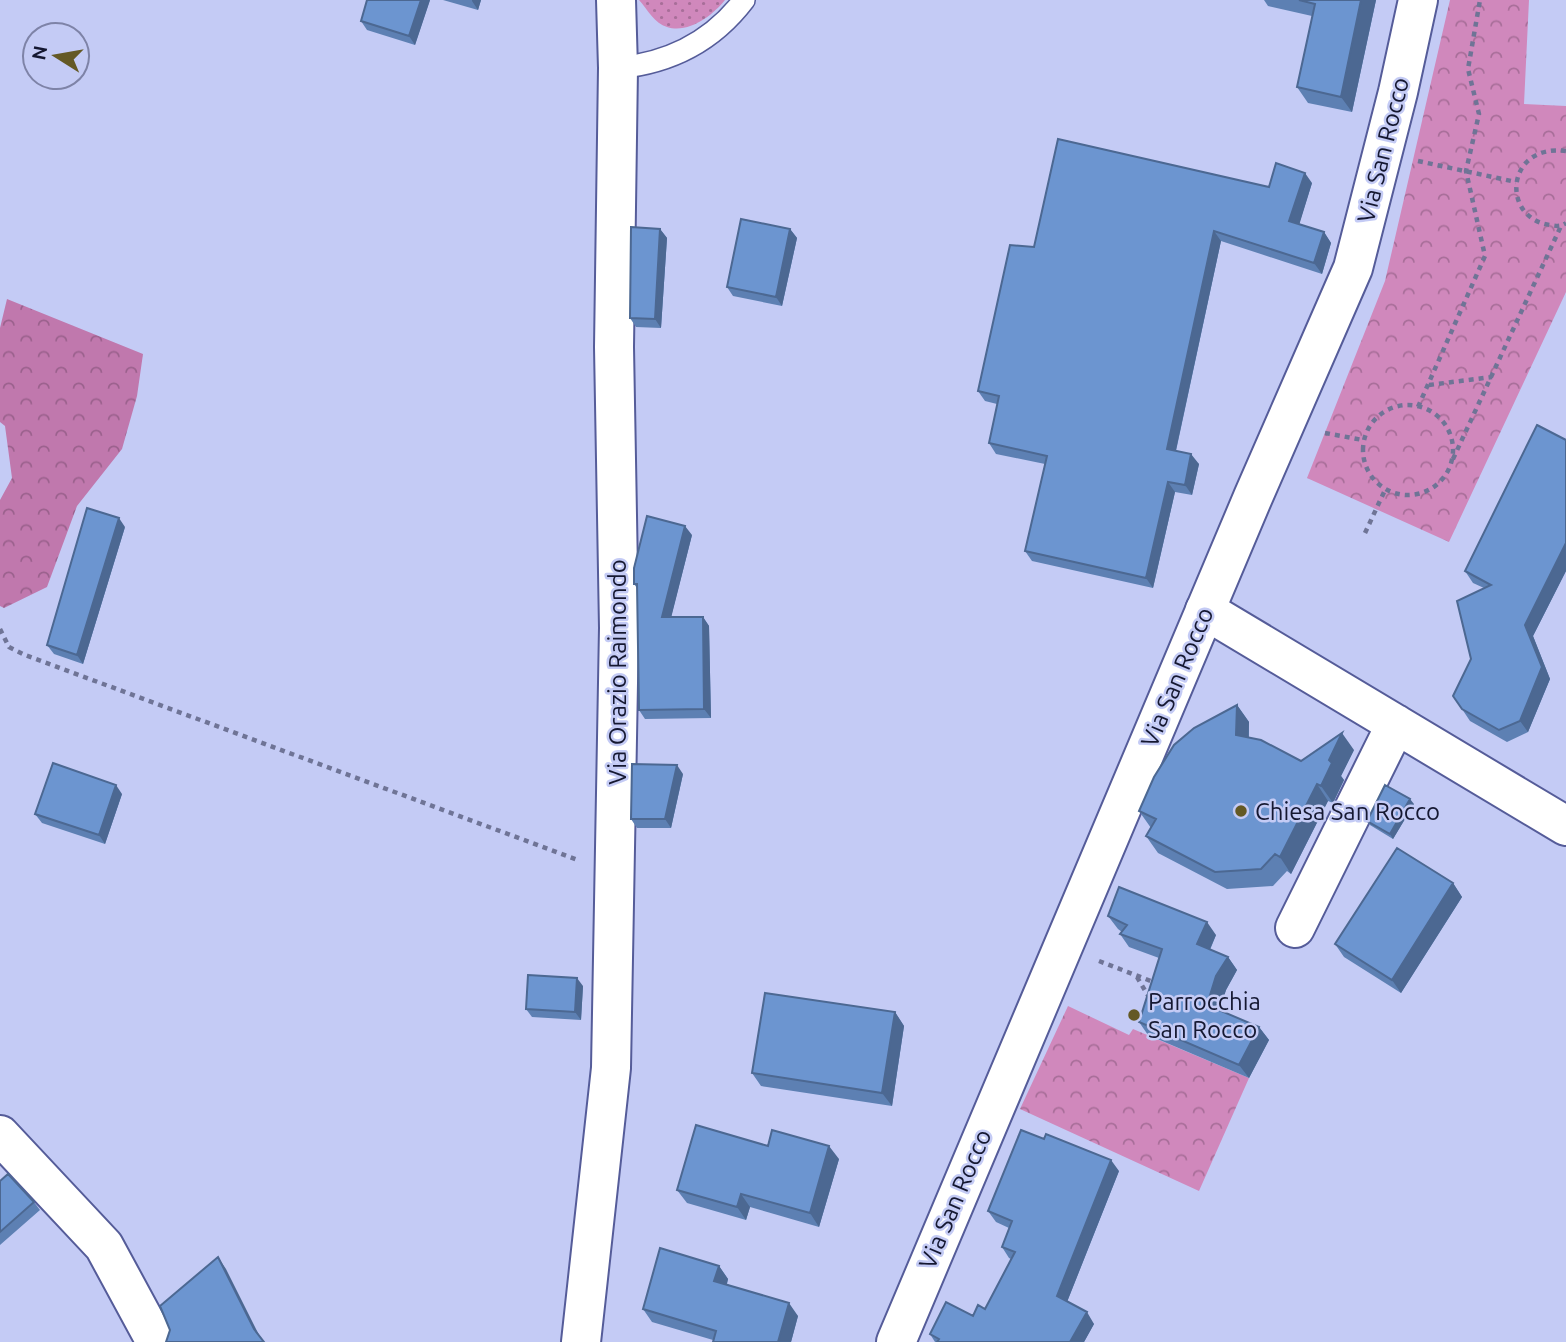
<svg xmlns="http://www.w3.org/2000/svg" width="1566" height="1342" font-family="Ubuntu,sans-serif">
  <defs>
    <pattern id="grass-dots" width="8" height="8" patternUnits="userSpaceOnUse" patternTransform="scale(1.75)"><rect width="8" height="8" fill="#d088bc"/><path d="M2 2h.1M6 6h.1" fill="none" stroke="#a86e99" stroke-width="1.8" stroke-linecap="round"/></pattern>
    <pattern id="forest-crowns" width="20" height="18" patternUnits="userSpaceOnUse" patternTransform="scale(1.75)"><rect width="20" height="18" fill="#c078ad"/><path d="M2 6a3 3 0 1 1 6 0M12 15a3 3 0 1 1 6 0" fill="none" stroke="#9b618d"/></pattern>
    <pattern id="park-crowns" width="20" height="18" patternUnits="userSpaceOnUse" patternTransform="scale(1.75)"><rect width="20" height="18" fill="#d088bc"/><path d="M2 6a3 3 0 1 1 6 0M12 15a3 3 0 1 1 6 0" fill="none" stroke="#a86e99"/></pattern>
  </defs>
  <rect width="100%" height="100%" fill="#c4cbf5"/>
  <!-- grass -->
  <path fill="url(#grass-dots)" d="M 639,0 L 725,0 C 713,15 689,34 667,27 C 655,24 647,9 639,0 Z"/>
  <!-- forest -->
  <path fill="url(#forest-crowns)" d="M 7,299 L 143,354 L 137,396 L 122,449 L 77,506 L 47,587 L 4,608 L 0,606 L 0,500 L 12,478 L 5,426 L 0,422 L 0,328 Z"/>
  <!-- park -->
  <path fill="url(#park-crowns)" d="M 1450,0 L 1529,0 L 1524,104 L 1566,106 L 1566,292 L 1449,542 L 1307,478 L 1385,281 Z
    M 1068,1006 L 1129,1035 L 1133,1029 L 1249,1078 L 1199,1191 L 1020,1109 Z"/>
  <g fill="none" stroke-linecap="round" stroke-linejoin="round">
    <!-- service casing -->
    <g stroke="#555c99" stroke-width="24">
      <path id="service" d="M 618,68 C 670,63 712,42 744,0"/>
    </g>
    <!-- minor casing -->
    <g stroke="#555c99" stroke-width="42">
      <path id="minor" d="M 1205,610 L 1566,826
        M 1295,928 L 1396,724
        M 0,1135 L 104,1246 L 156,1342
        M 581,1342 L 611,1068 L 619,628 L 614,347 L 618,68 L 616,0"/>
    </g>
    <!-- tertiary casing -->
    <g stroke="#555c99" stroke-width="42">
      <path id="tertiary" d="M 896,1342 L 1253,497 L 1353,268 L 1398,92 L 1418,0"/>
    </g>
    <!-- path -->
    <path stroke="#6f7496" stroke-width="4.5" stroke-dasharray="5 5" stroke-linecap="butt" d="M 1566,151 C 1506,143 1500,218 1550,225 C 1557,226 1560,227 1566,223
      M 1418,161 L 1516,182
      M 1429,385 L 1492,377
      M1363 450a45 45 0 1 1 90 0a45 45 0 1 1-90 0Z
      M 1418,407 L 1485,256 L 1466,171 L 1479,114 L 1468,69 L 1480,0
      M 1325,433 L 1363,440
      M 1453,459 L 1561,226
      M 1365,533 L 1385,490
      M 0,629 L 9,647 L 25,655 L 578,860
      M 1099,961 L 1156,983
      M 1137,977 L 1150,999"/>
    <!-- service -->
    <use href="#service" stroke="#fff" stroke-width="21"/>
    <!-- minor -->
    <use href="#minor" stroke="#fff" stroke-width="38"/>
    <!-- tertiary -->
    <use href="#tertiary" stroke="#fff" stroke-width="38"/>
  </g>
  <!-- wall -->
  <path fill="#5d80b3" d="M 430,0 L 415,45 L 367,30 L 361,21 Z
    M 443,0 L 481,0 L 478,10 Z
    M 1264,0 L 1376,0 L 1352,112 L 1308,103 L 1297,87 L 1312,16 L 1268,6 Z
    M 1312,183 L 1299,224 L 1324,232 L 1331,243 L 1322,274 L 1221,241 L 1176,451 L 1199,464 L 1192,495 L 1175,492 L 1153,588 L 1032,561 L 1025,551 L 1045,464 L 996,454 L 989,443 L 997,404 L 985,401 L 978,391 L 1034,247 L 1269,187 Z
    M 660,229 L 667,238 L 661,328 L 636,327 L 630,318 Z
    M 790,229 L 797,238 L 782,306 L 733,296 L 727,287 Z
    M 1566,440 L 1566,571 L 1533,636 L 1550,679 L 1528,732 L 1507,742 L 1470,721 L 1462,709 L 1484,588 L 1473,583 L 1465,571 Z
    M 125,527 L 83,664 L 54,654 L 47,645 Z
    M 692,535 L 671,617 L 703,617 L 709,626 L 711,718 L 645,719 L 639,710 L 637,588 L 634,584 Z
    M 1237,705 L 1249,722 L 1249,738 L 1301,761 L 1354,750 L 1341,776 L 1344,780 L 1333,803 L 1328,801 L 1291,874 L 1287,871 L 1273,886 L 1227,889 L 1158,853 L 1146,836 L 1151,828 L 1139,811 Z
    M 683,774 L 671,828 L 637,828 L 631,819 Z
    M 122,794 L 105,844 L 42,823 L 35,814 Z
    M 1414,804 L 1393,839 L 1370,825 L 1367,821 Z
    M 1453,883 L 1462,897 L 1401,993 L 1344,957 L 1335,944 Z
    M 1108,916 L 1216,935 L 1210,950 L 1228,957 L 1237,970 L 1226,990 L 1219,1010 L 1259,1027 L 1269,1040 L 1249,1078 L 1148,1035 L 1139,1022 L 1159,958 L 1129,947 L 1120,934 L 1122,932 L 1118,929 Z
    M 583,986 L 581,1020 L 532,1017 L 526,1009 Z
    M 895,1012 L 904,1026 L 892,1106 L 761,1086 L 752,1073 Z
    M 768,1146 L 839,1159 L 819,1227 L 750,1207 L 746,1220 L 687,1203 L 677,1190 Z
    M 1119,1171 L 1067,1302 L 1094,1324 L 1084,1342 L 935,1342 L 930,1334 L 973,1316 L 985,1309 L 1011,1259 L 1009,1258 L 1002,1247 L 1009,1228 L 996,1222 L 988,1211 Z
    M 0,1181 L 34,1202 L 40,1210 L 0,1245 Z
    M 719,1266 L 728,1279 L 727,1284 L 798,1316 L 791,1342 L 713,1342 L 713,1340 L 652,1322 L 643,1309 Z"/>
  <!-- shaded-wall -->
  <path fill="#4c6892" d="M 421,0 L 430,0 L 415,45 L 409,36 Z
    M 472,0 L 481,0 L 478,10 L 472,1 Z
    M 1361,0 L 1376,0 L 1352,112 L 1341,97 Z
    M 1305,173 L 1312,183 L 1297,232 L 1289,221 Z
    M 660,229 L 667,238 L 661,328 L 655,319 Z
    M 790,229 L 797,238 L 782,306 L 776,297 Z
    M 1214,231 L 1221,241 L 1174,459 L 1167,449 Z
    M 1324,232 L 1331,243 L 1322,274 L 1314,263 Z
    M 1191,454 L 1199,464 L 1192,495 L 1185,485 Z
    M 1168,482 L 1175,492 L 1153,588 L 1146,578 Z
    M 119,518 L 125,527 L 83,664 L 77,655 Z
    M 685,526 L 692,535 L 669,626 L 662,617 Z
    M 1566,543 L 1566,571 L 1533,636 L 1550,679 L 1528,732 L 1520,721 L 1525,625 Z
    M 703,617 L 709,626 L 711,718 L 704,709 Z
    M 1237,705 L 1249,722 L 1248,752 L 1236,735 Z
    M 1342,733 L 1354,750 L 1341,776 L 1344,780 L 1333,803 L 1321,786 L 1329,760 Z
    M 677,765 L 683,774 L 671,828 L 665,819 Z
    M 1317,784 L 1328,801 L 1291,874 L 1280,857 Z
    M 116,785 L 122,794 L 105,844 L 99,835 Z
    M 1410,799 L 1414,804 L 1393,839 L 1390,834 Z
    M 1453,883 L 1462,897 L 1401,993 L 1392,980 Z
    M 1207,922 L 1216,935 L 1206,958 L 1197,944 Z
    M 1228,957 L 1237,970 L 1226,990 L 1217,1019 L 1207,1005 L 1216,976 Z
    M 577,978 L 583,986 L 581,1020 L 575,1012 Z
    M 895,1012 L 904,1026 L 892,1106 L 882,1093 Z
    M 1259,1027 L 1269,1040 L 1249,1078 L 1239,1065 Z
    M 829,1146 L 839,1159 L 819,1227 L 810,1213 Z
    M 1111,1160 L 1119,1171 L 1065,1307 L 1057,1296 Z
    M 741,1194 L 750,1207 L 746,1220 L 737,1207 Z
    M 218,1257 L 226,1269 L 262,1341 L 254,1329 Z
    M 719,1266 L 728,1279 L 724,1294 L 714,1281 Z
    M 789,1303 L 798,1316 L 791,1342 L 778,1342 Z
    M 1087,1312 L 1094,1324 L 1084,1342 L 1070,1342 Z"/>
  <!-- building -->
  <path fill="#6c95d0" stroke="#4c6892" stroke-width="2" d="M 367,0 L 421,0 L 409,36 L 361,21 Z
    M 1299,0 L 1361,0 L 1341,97 L 1297,87 L 1315,4 Z
    M 1058,139 L 1269,187 L 1276,163 L 1305,173 L 1289,221 L 1324,232 L 1314,263 L 1214,231 L 1167,449 L 1191,454 L 1185,485 L 1168,482 L 1146,578 L 1025,551 L 1047,456 L 989,443 L 999,396 L 978,391 L 1010,245 L 1034,247 Z
    M 741,219 L 790,229 L 776,297 L 727,287 Z
    M 631,227 L 660,229 L 655,319 L 630,318 Z
    M 1537,425 L 1566,440 L 1566,543 L 1525,625 L 1542,667 L 1520,721 L 1499,730 L 1462,709 L 1453,696 L 1471,659 L 1457,601 L 1491,585 L 1465,571 Z
    M 87,508 L 119,518 L 77,655 L 47,645 Z
    M 647,516 L 685,526 L 662,617 L 703,617 L 704,709 L 639,710 L 637,584 L 634,584 L 634,568 Z
    M 1237,705 L 1236,735 L 1261,740 L 1301,761 L 1342,733 L 1329,760 L 1332,763 L 1321,786 L 1317,784 L 1280,857 L 1275,854 L 1261,869 L 1215,872 L 1146,836 L 1156,819 L 1139,811 L 1154,777 L 1174,745 L 1194,728 Z
    M 53,763 L 116,785 L 99,835 L 35,814 Z
    M 632,764 L 677,765 L 665,819 L 631,819 Z
    M 1385,785 L 1410,799 L 1390,834 L 1367,821 Z
    M 1397,848 L 1453,883 L 1392,980 L 1335,944 Z
    M 1119,887 L 1207,922 L 1197,944 L 1228,957 L 1216,976 L 1207,1005 L 1259,1027 L 1239,1065 L 1139,1022 L 1162,949 L 1120,934 L 1127,925 L 1108,916 Z
    M 528,975 L 577,978 L 575,1012 L 526,1009 Z
    M 765,993 L 895,1012 L 882,1093 L 752,1073 Z
    M 696,1125 L 768,1146 L 772,1130 L 829,1146 L 810,1213 L 741,1194 L 737,1207 L 677,1190 Z
    M 1021,1130 L 1044,1139 L 1046,1134 L 1111,1160 L 1057,1296 L 1087,1312 L 1070,1342 L 937,1342 L 939,1339 L 930,1334 L 946,1302 L 973,1316 L 978,1305 L 985,1309 L 1015,1252 L 1002,1247 L 1012,1221 L 988,1211 Z
    M 8,1174 L 34,1202 L 0,1232 L 0,1181 Z
    M 660,1248 L 719,1266 L 714,1281 L 789,1303 L 778,1342 L 713,1342 L 716,1331 L 643,1309 Z
    M 218,1257 L 254,1329 L 264,1342 L 166,1342 L 170,1330 L 160,1306 Z"/>
  <!-- markers -->
  <g fill="#645925" stroke="#c4cbf5" stroke-width="2.5">
    <circle cx="1241" cy="811" r="7"/>
    <circle cx="1134" cy="1015" r="7"/>
  </g>
  <g text-anchor="middle" dominant-baseline="central" stroke-width="5" stroke-linejoin="round" paint-order="stroke">
    <!-- street labels -->
    <g font-size="24" fill="#151831" stroke="#c4cbf5">
      <text transform="translate(1383 150) rotate(-76)">Via San Rocco</text>
      <text transform="translate(617 672) rotate(-90)">Via Orazio Raimondo</text>
      <text transform="translate(1177 677) rotate(-67)">Via San Rocco</text>
      <text transform="translate(955 1199) rotate(-67)">Via San Rocco</text>
    </g>
    <!-- poi labels -->
    <g font-size="24" fill="#151831" stroke="#c4cbf5" text-anchor="start">
      <text x="1255" y="811">Chiesa San Rocco</text>
      <text x="1148" y="1001">Parrocchia<tspan x="1148" dy="28">San Rocco</tspan></text>
    </g>
  </g>
  <!-- north arrow -->
  <g transform="translate(56 56) rotate(281)"><circle r="33" fill="#c4cbf5" stroke="#7e83a7" stroke-width="2"/>
  <path d="M0-5L12 26L0 18L-12 26Z" fill="#645925"/>
  <text y="-10" font-size="19" font-weight="bold" text-anchor="middle" fill="#151831">N</text>
  </g>
</svg>
